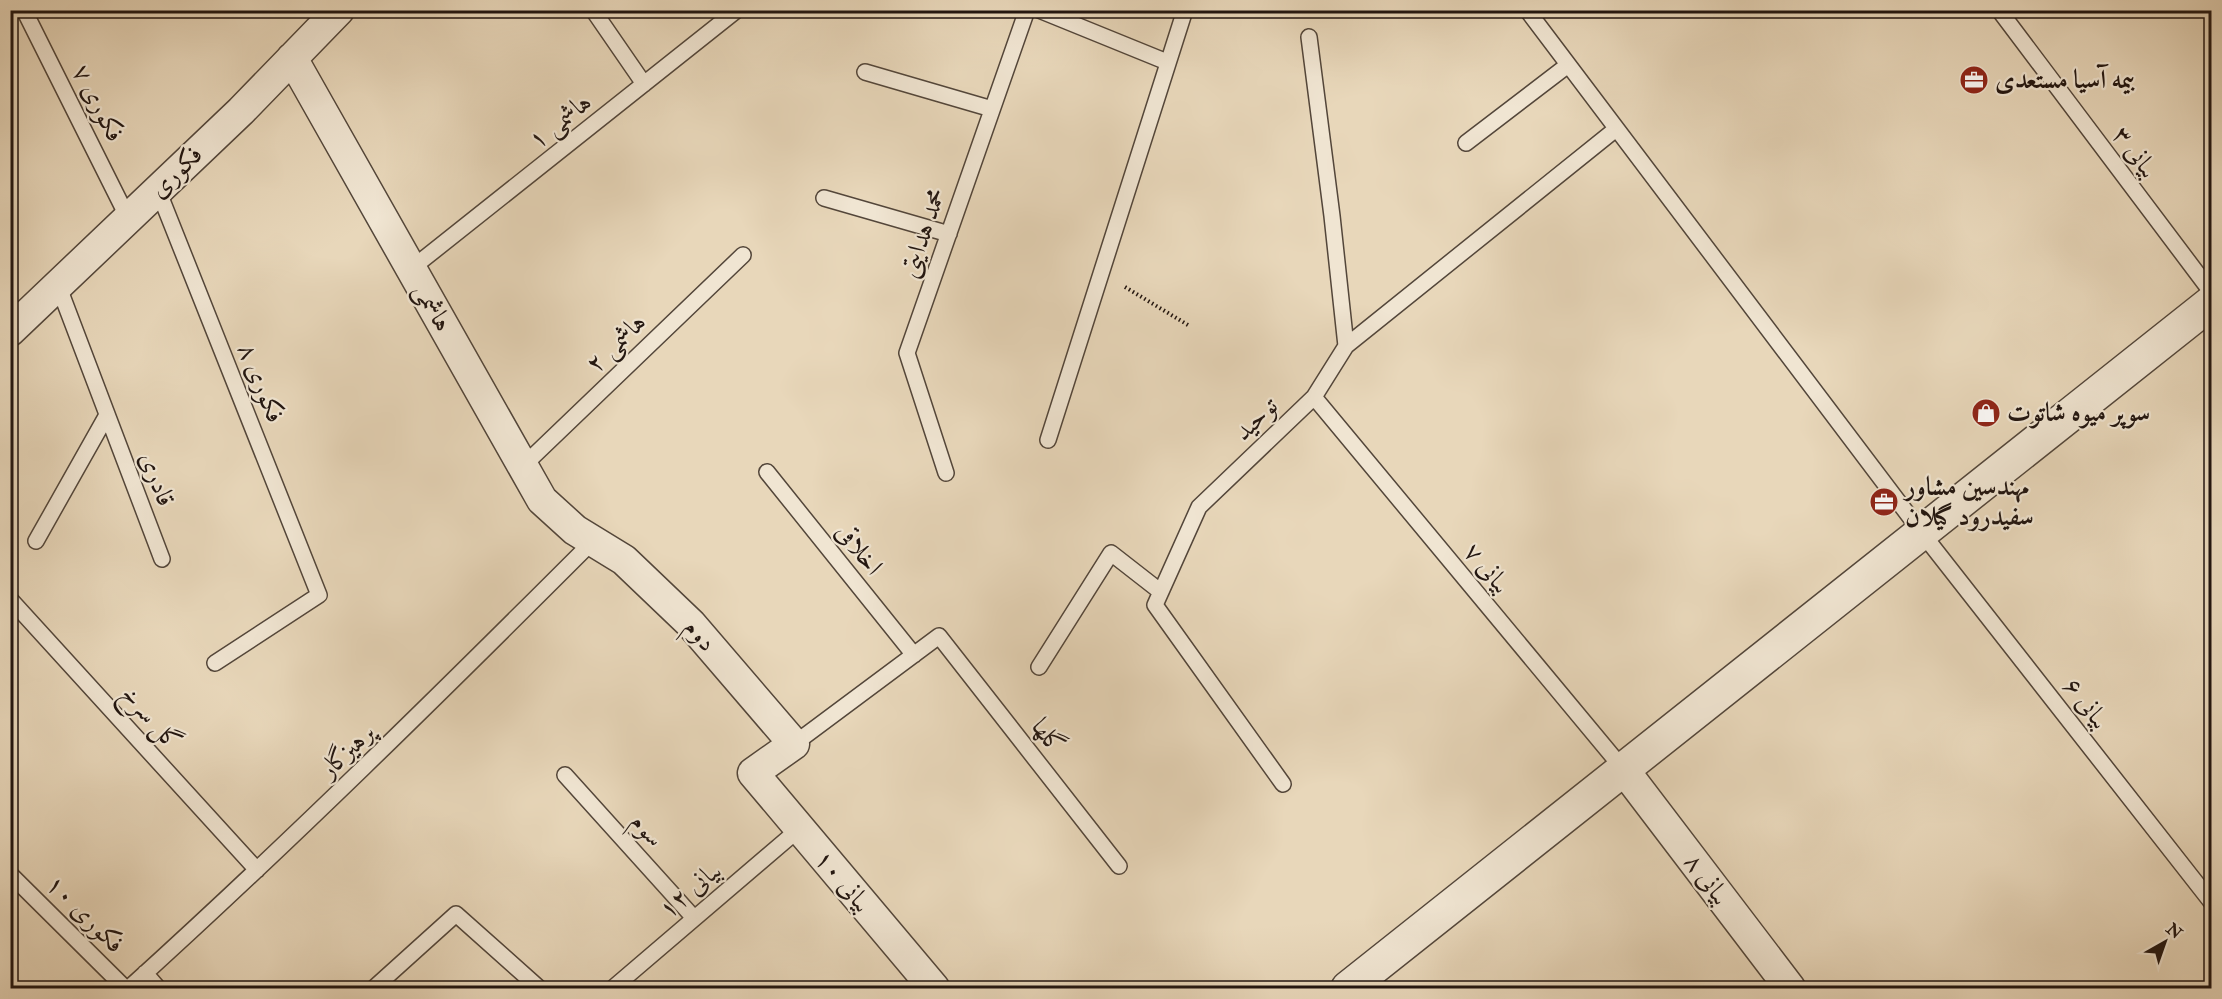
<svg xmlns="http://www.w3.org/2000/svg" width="2222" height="999" font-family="'IM FELL Double Pica',Amiri,serif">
  <rect width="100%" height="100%" fill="#e8d7ba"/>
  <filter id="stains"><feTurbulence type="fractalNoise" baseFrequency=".00333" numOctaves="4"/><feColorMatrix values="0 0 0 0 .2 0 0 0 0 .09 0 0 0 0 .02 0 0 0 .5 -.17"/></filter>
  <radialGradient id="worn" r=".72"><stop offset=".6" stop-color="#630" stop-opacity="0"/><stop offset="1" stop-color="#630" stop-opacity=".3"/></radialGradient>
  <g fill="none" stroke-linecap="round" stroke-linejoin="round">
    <!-- service casing -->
    <g stroke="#53463a" stroke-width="18">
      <path id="service" d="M 24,10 L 128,218
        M 593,10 L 644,84
        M 1039,10 L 1167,62
        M 1527,10 L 1922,533 L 2212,903
        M 1999,10 L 2212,293
        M 865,72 L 992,109
        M 1466,143 L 1568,65
        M 158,190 L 319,595 L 215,663
        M 824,198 L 949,234
        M 411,269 L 737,10
        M 58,285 L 162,559
        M 1346,346 L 1616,129
        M 1314,397 L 1624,770
        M 1048,440 L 1185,10
        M 523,466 L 743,255
        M 767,472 L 914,655
        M 946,473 L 907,353 L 1027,10
        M 36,541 L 107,415
        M 10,599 L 257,870
        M 1039,667 L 1111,553 L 1161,592
        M 794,744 L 939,636 L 1119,866
        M 565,775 L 694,918
        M 1283,784 L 1155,605 L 1199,507 L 1314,397 L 1346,346 L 1332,216 L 1309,37
        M 10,874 L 125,988
        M 145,973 L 158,988
        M 129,988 C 288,844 441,693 593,541
        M 374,988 L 456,914 L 539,988
        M 613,988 L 799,829"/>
    </g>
    <!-- minor casing -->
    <g stroke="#53463a" stroke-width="33">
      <path id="minor" d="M 292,58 L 542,500 L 575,530 L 624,560 L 691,624 L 794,744 L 753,773 L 934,988
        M 10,331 L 241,111 L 339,10
        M 1624,770 L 1790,988"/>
    </g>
    <!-- tertiary casing -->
    <g stroke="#53463a" stroke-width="36">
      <path id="tertiary" d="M 1348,988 L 2212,302"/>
    </g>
    <!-- path -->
    <path stroke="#211510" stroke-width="4" stroke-dasharray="1.5 3" stroke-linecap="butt" d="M 1125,287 L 1188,325"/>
    <!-- service -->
    <use href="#service" stroke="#f0e5d2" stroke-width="15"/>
    <!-- minor -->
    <use href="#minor" stroke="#f0e5d2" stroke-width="30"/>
    <!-- tertiary -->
    <use href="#tertiary" stroke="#f0e5d2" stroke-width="33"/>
  </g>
  <!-- icons -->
  <defs>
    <g id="office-disc" transform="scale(1.5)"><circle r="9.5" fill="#8f2418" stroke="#f0e5d2"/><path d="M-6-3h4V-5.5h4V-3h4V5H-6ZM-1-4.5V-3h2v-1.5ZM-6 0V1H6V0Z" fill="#fff"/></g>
    <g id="shop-disc" transform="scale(1.5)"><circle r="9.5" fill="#8f2418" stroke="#f0e5d2"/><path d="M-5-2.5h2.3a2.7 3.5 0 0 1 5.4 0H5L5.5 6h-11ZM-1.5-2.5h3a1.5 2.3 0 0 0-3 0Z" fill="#fff"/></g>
  </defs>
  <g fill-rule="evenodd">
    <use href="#office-disc" x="1974" y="80"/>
    <use href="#shop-disc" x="1986" y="413"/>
    <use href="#office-disc" x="1884" y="502"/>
  </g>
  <g text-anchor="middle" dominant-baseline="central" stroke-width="4.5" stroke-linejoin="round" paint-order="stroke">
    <!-- poi labels -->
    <g font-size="26" font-weight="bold" fill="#211510" stroke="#f0e5d2" text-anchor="start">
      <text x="1995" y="80">بیمه آسیا مستعدی</text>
      <text x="2007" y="413">سوپر میوه شاتوت</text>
      <text x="1905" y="487">مهندسین مشاور<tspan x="1905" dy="30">سفیدرود گیلان</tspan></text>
    </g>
    <!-- street labels -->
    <g font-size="26" fill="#211510" stroke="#f0e5d2">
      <text transform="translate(98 103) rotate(63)">فکوری ۷</text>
      <text transform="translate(560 121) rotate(-38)">هاشمی ۱</text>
      <text transform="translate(2135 152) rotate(53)">بیانی ۳</text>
      <text transform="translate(176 172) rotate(-44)">فکوری</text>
      <text transform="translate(923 233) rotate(-71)">محمد هدایتی</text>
      <text transform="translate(433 307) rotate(61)">هاشمی</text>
      <text transform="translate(616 343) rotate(-44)">هاشمی ۲</text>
      <text transform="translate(261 383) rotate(68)">فکوری ۸</text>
      <text transform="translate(1256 419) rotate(-44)">توحید</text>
      <text transform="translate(157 479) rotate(69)">قادری</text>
      <text transform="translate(859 549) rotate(51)">اخلاقی</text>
      <text transform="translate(1487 568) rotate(50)">بیانی ۷</text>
      <text transform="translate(700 635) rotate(48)">دوم</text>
      <text transform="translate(2086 703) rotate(52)">بیانی ۶</text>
      <text transform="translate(151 718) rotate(48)">گل سرخ</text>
      <text transform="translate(1048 736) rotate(52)">گلها</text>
      <text transform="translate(347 751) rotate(-44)">پرهیزگار</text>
      <text transform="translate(647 830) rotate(48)">سوم</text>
      <text transform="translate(1707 879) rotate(53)">بیانی ۸</text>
      <text transform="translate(843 881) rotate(50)">بیانی ۱۰</text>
      <text transform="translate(690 890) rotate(-40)">بیانی ۱۲</text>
      <text transform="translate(85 914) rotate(45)">فکوری ۱۰</text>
    </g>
  </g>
  <!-- margin -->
  <rect width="2222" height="999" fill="none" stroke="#e8d7ba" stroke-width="36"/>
  <rect x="12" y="12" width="2198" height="975" fill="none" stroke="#211510" stroke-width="3"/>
  <rect x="18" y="18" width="2186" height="963" fill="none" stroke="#211510" stroke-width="1.5"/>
  <!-- north arrow -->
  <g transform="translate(2165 942) rotate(40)" stroke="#f0e5d2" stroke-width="4.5" paint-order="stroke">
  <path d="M0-4.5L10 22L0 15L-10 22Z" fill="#211510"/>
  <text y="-9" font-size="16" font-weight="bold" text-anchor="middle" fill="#211510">N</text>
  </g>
  <rect width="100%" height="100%" filter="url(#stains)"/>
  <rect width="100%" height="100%" fill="url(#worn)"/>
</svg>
